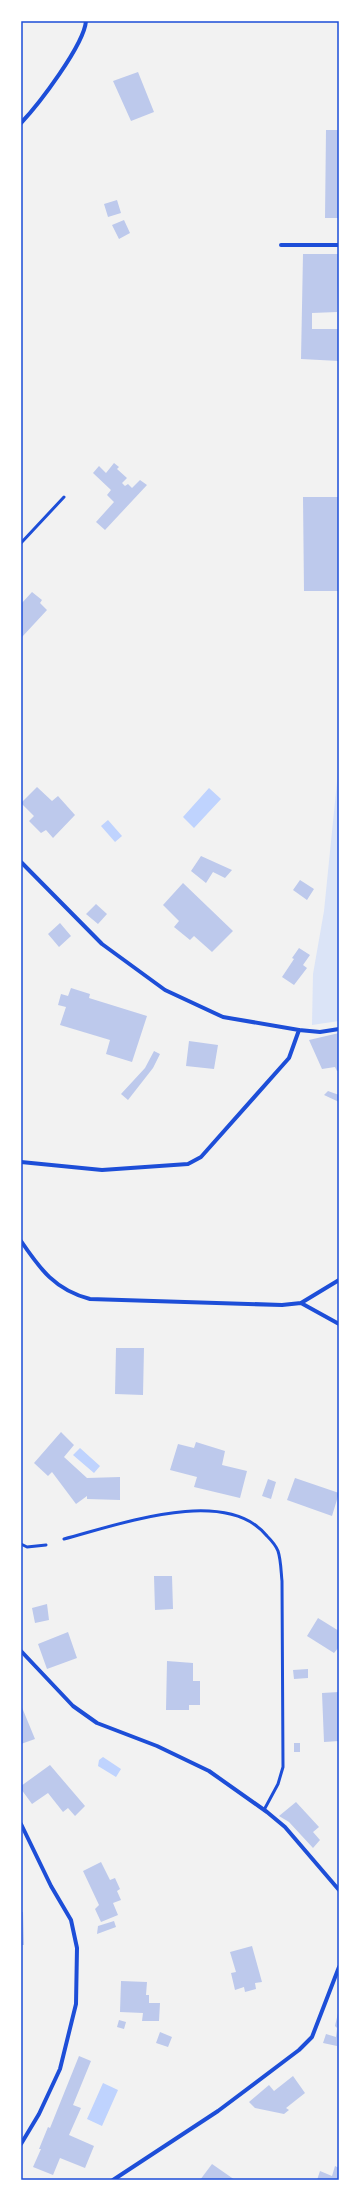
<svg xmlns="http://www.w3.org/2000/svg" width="360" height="2201" font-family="'Varela Round',sans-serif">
  <rect width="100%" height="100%" fill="#f2f2f2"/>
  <!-- green -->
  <path fill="#dbe4f7" d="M 339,762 L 339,1021 L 312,1025 L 313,974 L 324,911 Z"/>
  <!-- water -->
  <path fill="#bfd3fe" d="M 209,788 L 221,799 L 194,828 L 183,817 Z
    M 108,820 L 122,836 L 115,842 L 101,826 Z
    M 80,1448 L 100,1466 L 94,1473 L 73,1455 Z
    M 103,1757 L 121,1769 L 116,1777 L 98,1766 L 99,1760 Z
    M 103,2083 L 118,2090 L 102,2126 L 87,2119 Z"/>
  <!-- building -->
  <path fill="#bdc9ec" d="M 138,72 L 154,112 L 131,121 L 113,81 Z
    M 326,130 L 339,130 L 339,218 L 325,218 Z
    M 117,200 L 121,213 L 108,217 L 104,204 Z
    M 124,220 L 130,233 L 119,239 L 112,225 Z
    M 303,254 L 339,254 L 337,312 L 312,313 L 312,329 L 339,329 L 339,361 L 301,359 Z
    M 114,463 L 119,467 L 117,469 L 127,478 L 122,483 L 125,486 L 128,484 L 132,488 L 140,480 L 147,485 L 105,530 L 96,522 L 114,502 L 107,495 L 111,490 L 93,473 L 99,466 L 106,473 Z
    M 303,497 L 339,497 L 339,591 L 304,591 Z
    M 32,592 L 42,600 L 40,603 L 47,610 L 22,637 L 21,604 Z
    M 37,787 L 52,801 L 58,796 L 75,815 L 53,838 L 46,830 L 41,833 L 29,821 L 34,816 L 21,803 Z
    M 201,856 L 232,870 L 225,878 L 213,872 L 206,883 L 191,871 Z
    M 300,880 L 314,889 L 307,900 L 293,890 Z
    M 183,883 L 233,931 L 212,952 L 194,936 L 190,940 L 174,927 L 179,921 L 163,905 Z
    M 96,904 L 107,914 L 98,924 L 86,914 Z
    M 60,923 L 71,936 L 59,947 L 48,934 Z
    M 299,948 L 310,955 L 303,965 L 307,968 L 294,985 L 282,977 L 294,959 L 292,958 Z
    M 71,988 L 90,994 L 89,998 L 147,1016 L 132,1062 L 106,1054 L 110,1040 L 60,1025 L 66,1007 L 58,1005 L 61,994 L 68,996 Z
    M 339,1033 L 339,1071 L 337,1071 L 335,1067 L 322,1069 L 309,1040 Z
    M 189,1041 L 218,1045 L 214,1069 L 186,1066 Z
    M 154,1051 L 160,1054 L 153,1068 L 128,1100 L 121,1094 L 145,1068 Z
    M 328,1091 L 339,1095 L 339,1102 L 324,1095 Z
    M 116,1348 L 144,1348 L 143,1395 L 115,1394 Z
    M 61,1432 L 74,1445 L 64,1457 L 87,1478 L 120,1477 L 120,1500 L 87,1499 L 87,1496 L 76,1504 L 52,1472 L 48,1476 L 34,1463 Z
    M 196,1442 L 225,1451 L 222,1465 L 247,1471 L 240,1498 L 194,1487 L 197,1477 L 170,1470 L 178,1444 L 194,1448 Z
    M 295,1478 L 339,1493 L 332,1516 L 287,1500 Z
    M 268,1479 L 276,1482 L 271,1499 L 262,1496 Z
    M 154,1576 L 172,1576 L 173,1609 L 155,1610 Z
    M 47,1604 L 49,1620 L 35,1623 L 32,1608 Z
    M 318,1618 L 339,1631 L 339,1647 L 334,1653 L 307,1636 Z
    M 68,1632 L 77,1658 L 47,1669 L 38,1644 Z
    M 167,1661 L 193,1663 L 193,1681 L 200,1681 L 200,1705 L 189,1705 L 189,1710 L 166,1710 Z
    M 308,1669 L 308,1678 L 294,1679 L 293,1670 Z
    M 339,1692 L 339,1741 L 324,1742 L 322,1693 Z
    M 21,1705 L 35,1739 L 21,1744 Z
    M 294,1743 L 300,1743 L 300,1752 L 294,1752 Z
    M 50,1765 L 85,1806 L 75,1816 L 68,1808 L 63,1812 L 48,1793 L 32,1804 L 21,1789 L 21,1786 Z
    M 296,1802 L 319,1827 L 313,1832 L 320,1840 L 313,1848 L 289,1822 L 279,1816 Z
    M 101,1862 L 110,1880 L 115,1878 L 120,1889 L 117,1891 L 121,1900 L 113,1903 L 118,1915 L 101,1922 L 95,1909 L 99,1905 L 83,1871 Z
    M 21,1912 L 23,1912 L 24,1945 L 21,1945 Z
    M 114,1921 L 116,1927 L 97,1934 L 98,1926 Z
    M 252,1946 L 262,1982 L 255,1983 L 256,1989 L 245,1992 L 244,1987 L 235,1990 L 231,1973 L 236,1972 L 230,1952 Z
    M 121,1981 L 147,1982 L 146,1995 L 149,1995 L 149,2003 L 160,2003 L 159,2021 L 142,2021 L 143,2013 L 120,2012 Z
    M 338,2013 L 337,2046 L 323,2043 L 326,2034 L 336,2037 L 337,2028 L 335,2026 Z
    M 119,2020 L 126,2022 L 124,2029 L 117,2027 Z
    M 160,2032 L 172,2037 L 168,2047 L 156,2043 Z
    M 79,2056 L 91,2061 L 73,2105 L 81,2108 L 69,2135 L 94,2146 L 85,2168 L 60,2158 L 53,2175 L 33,2167 L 41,2149 L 39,2149 L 48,2127 L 50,2128 Z
    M 293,2076 L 305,2093 L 286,2108 L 289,2110 L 284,2114 L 255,2108 L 249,2102 L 269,2085 L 274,2091 Z
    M 212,2164 L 235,2180 L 200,2180 Z
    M 335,2166 L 339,2168 L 339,2180 L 317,2180 L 320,2171 L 332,2176 Z"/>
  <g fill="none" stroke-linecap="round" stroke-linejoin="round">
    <!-- service -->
    <path stroke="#1d4ed8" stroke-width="3" d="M 21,543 L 64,497
      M 64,1539 C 118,1525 226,1485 267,1536 C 271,1540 276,1546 278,1551 C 281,1560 281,1572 282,1581 L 283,1767 L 278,1784 L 264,1810
      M 21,1544 L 27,1547 L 46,1545"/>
    <!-- minor -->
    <path stroke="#1d4ed8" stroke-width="4" d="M 21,123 C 39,104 84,45 86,21
      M 281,245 L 339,245
      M 21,862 L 102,944 L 165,990 L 223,1017 L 299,1030 L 320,1032 L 339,1029
      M 21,1162 L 102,1170 L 188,1164 L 201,1157 L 289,1058 L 299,1030
      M 21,1241 C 40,1269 55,1290 90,1299 L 282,1305 L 301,1303 L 339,1280
      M 301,1303 L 339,1324
      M 21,1651 L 73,1706 L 97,1723 L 157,1746 L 209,1771 L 267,1812 L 285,1827 L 339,1890
      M 21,1824 L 51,1886 L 71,1920 L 77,1948 L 76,2004 L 60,2069 L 39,2114 L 21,2144
      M 113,2180 L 218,2111 L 299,2050 L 312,2037 L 339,1967"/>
  </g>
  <!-- border -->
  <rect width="360" height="2201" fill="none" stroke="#ffffff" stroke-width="44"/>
  <rect x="22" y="22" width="316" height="2157" fill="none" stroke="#1d4ed8" stroke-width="1.5"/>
</svg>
